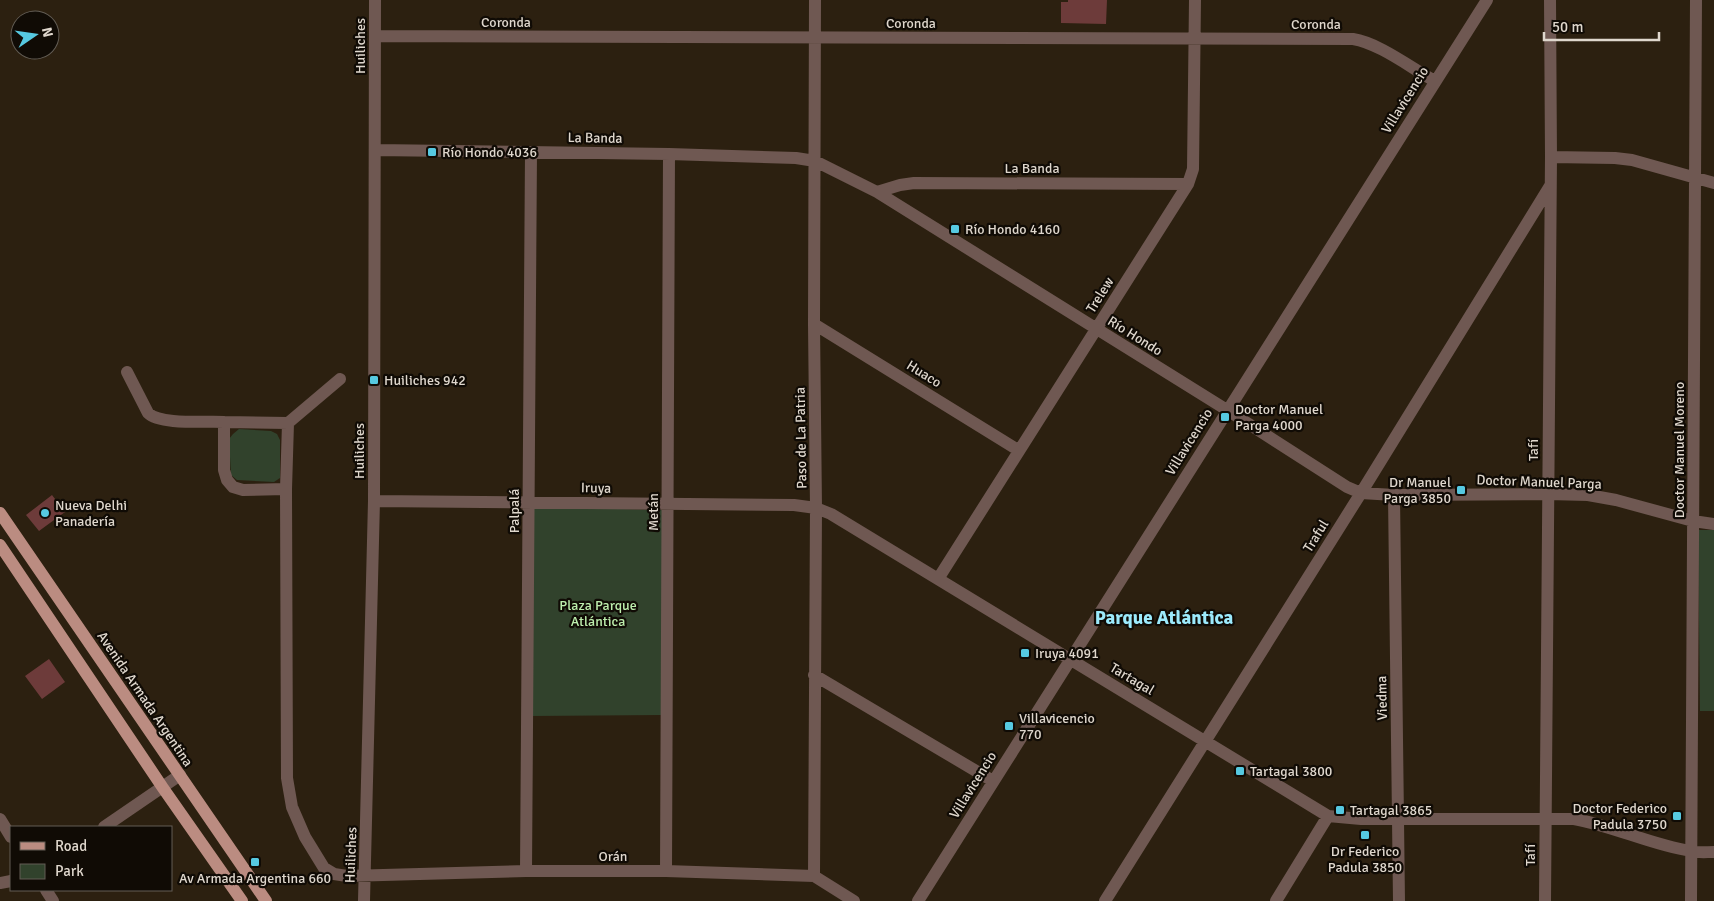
<svg xmlns="http://www.w3.org/2000/svg" width="1714" height="901" font-family="Signika,sans-serif">
  <rect width="100%" height="100%" fill="#2c2010"/>
  <!-- green -->
  <path fill="#31422c" d="M 239,429 L 271,431 L 277,434 L 280,440 L 280,478 L 274,482 L 237,480 L 231,475 L 229,439 L 233,434 Z
    M 533,507 L 663,510 L 663,715 L 532,716 Z
    M 1698,530 L 1714,530 L 1714,711 L 1700,711 Z"/>
  <!-- building -->
  <path fill="#6d3b3a" d="M 1068,0 L 1107,0 L 1106,24 L 1061,23 L 1061,2 L 1068,2 Z
    M 52,495 L 65,512 L 39,531 L 26,515 Z
    M 49,659 L 65,682 L 42,699 L 25,676 Z"/>
  <g fill="none" stroke-linecap="round" stroke-linejoin="round">
    <!-- minor -->
    <path stroke="#6f5852" stroke-width="12" d="M 376,36 L 1353,39 C 1379,43 1411,68 1435,81
      M 375,150 L 669,154 L 796,158 L 815,161 L 877,192 L 1227,410 L 1347,487 L 1361,493 L 1394,495 L 1548,494 L 1588,495 L 1616,500 L 1693,521 L 1714,524
      M 1551,157 L 1615,158 L 1632,160 L 1714,183
      M 877,192 L 900,185 L 914,183 L 1188,184
      M 814,324 L 1018,450
      M 127,372 L 148,413 C 160,425 206,421 224,422 L 224,470 L 227,480 L 233,487 L 243,490 L 286,489 L 287,778 L 292,807 L 305,837 L 324,868 L 334,874 L 347,876 L 526,871 L 666,871 L 814,876 L 854,901
      M 224,422 L 288,423 L 286,489
      M 288,423 L 340,379
      M 1394,495 L 1399,901
      M 374,501 L 794,505 L 816,508 L 831,514 L 1328,816 L 1361,819 L 1574,819 C 1614,826 1651,845 1691,851 C 1698,853 1706,852 1714,852
      M 938,579 L 1188,184 L 1193,169 L 1195,0
      M 814,675 L 993,781
      M 0,819 L 11,837
      M 104,827 L 180,775
      M 526,871 L 531,152
      M 666,871 L 669,154
      M 814,876 L 816,508 L 814,324 L 815,0
      M 0,883 L 11,881
      M 46,890 L 53,901
      M 364,901 L 374,501 L 375,0
      M 918,901 L 1487,0
      M 1105,901 L 1361,493 L 1550,186
      M 1276,901 L 1328,816
      M 1545,901 L 1551,157 L 1550,0
      M 1691,901 L 1696,0"/>
    <!-- primary -->
    <path stroke="#bb8c81" stroke-width="12" d="M 0,513 L 266,901
      M 0,545 L 163,788 L 242,901"/>
  </g>
  <!-- markers -->
  <g fill="#56c9e1" stroke="#100b05" stroke-width="2">
    <rect x="427" y="147" width="10" height="10" rx="2.5"/>
    <rect x="950" y="224" width="10" height="10" rx="2.5"/>
    <rect x="369" y="375" width="10" height="10" rx="2.5"/>
    <rect x="1220" y="412" width="10" height="10" rx="2.5"/>
    <rect x="1456" y="485" width="10" height="10" rx="2.5"/>
    <circle cx="45" cy="513" r="5"/>
    <rect x="1020" y="648" width="10" height="10" rx="2.5"/>
    <rect x="1004" y="721" width="10" height="10" rx="2.5"/>
    <rect x="1235" y="766" width="10" height="10" rx="2.5"/>
    <rect x="1335" y="805" width="10" height="10" rx="2.5"/>
    <rect x="1672" y="811" width="10" height="10" rx="2.5"/>
    <rect x="1360" y="830" width="10" height="10" rx="2.5"/>
    <rect x="250" y="857" width="10" height="10" rx="2.5"/>
  </g>
  <g text-anchor="middle" dominant-baseline="central" stroke-width="4.5" stroke-linejoin="round" paint-order="stroke">
    <!-- street labels -->
    <g font-size="14" fill="#dfd7cd" stroke="#100b05">
      <text x="506" y="22">Coronda</text>
      <text x="911" y="23">Coronda</text>
      <text x="1316" y="24">Coronda</text>
      <text transform="translate(360 46) rotate(-90)">Huiliches</text>
      <text transform="translate(1405 100) rotate(-58)">Villavicencio</text>
      <text transform="translate(595 138) rotate(1)">La Banda</text>
      <text x="1032" y="168">La Banda</text>
      <text transform="translate(1100 295) rotate(-58)">Trelew</text>
      <text transform="translate(1135 336) rotate(32)">Río Hondo</text>
      <text transform="translate(924 374) rotate(32)">Huaco</text>
      <text transform="translate(801 438) rotate(-91)">Paso de La Patria</text>
      <text transform="translate(1189 442) rotate(-58)">Villavicencio</text>
      <text transform="translate(1533 450) rotate(-90)">Tafí</text>
      <text transform="translate(1679 450) rotate(-90)">Doctor Manuel Moreno</text>
      <text transform="translate(359 451) rotate(-90)">Huiliches</text>
      <text transform="translate(1539 482) rotate(2)">Doctor Manuel Parga</text>
      <text transform="translate(596 488) rotate(1)">Iruya</text>
      <text transform="translate(514 511) rotate(-90)">Palpalá</text>
      <text transform="translate(653 512) rotate(-90)">Metán</text>
      <text transform="translate(1316 536) rotate(-58)">Traful</text>
      <text transform="translate(1132 679) rotate(31)">Tartagal</text>
      <text transform="translate(1382 698) rotate(-91)">Viedma</text>
      <text transform="translate(145 699) rotate(56)">Avenida Armada Argentina</text>
      <text transform="translate(973 785) rotate(-58)">Villavicencio</text>
      <text transform="translate(351 855) rotate(-88)">Huiliches</text>
      <text transform="translate(1530 855) rotate(-90)">Tafí</text>
      <text x="613" y="856">Orán</text>
    </g>
    <!-- poi labels -->
    <g font-size="14" fill="#dfd7cd" stroke="#100b05" text-anchor="start">
      <text x="442" y="152">Río Hondo 4036</text>
      <text x="965" y="229">Río Hondo 4160</text>
      <text x="384" y="380">Huiliches 942</text>
      <text x="1235" y="409">Doctor Manuel<tspan x="1235" dy="16">Parga 4000</tspan></text>
      <text x="1451" y="482" text-anchor="end">Dr Manuel<tspan x="1451" dy="16">Parga 3850</tspan></text>
      <text x="55" y="505">Nueva Delhi<tspan x="55" dy="16">Panadería</tspan></text>
      <text x="1035" y="653">Iruya 4091</text>
      <text x="1019" y="718">Villavicencio<tspan x="1019" dy="16">770</tspan></text>
      <text x="1250" y="771">Tartagal 3800</text>
      <text x="1667" y="808" text-anchor="end">Doctor Federico<tspan x="1667" dy="16">Padula 3750</tspan></text>
      <text x="1350" y="810">Tartagal 3865</text>
      <text x="1365" y="851" text-anchor="middle">Dr Federico<tspan x="1365" dy="16">Padula 3850</tspan></text>
      <text x="255" y="878" text-anchor="middle">Av Armada Argentina 660</text>
    </g>
    <!-- park labels -->
    <g font-size="14" fill="#bdeead" stroke="#100b05">
      <text x="598" y="605">Plaza Parque<tspan x="598" dy="16">Atlántica</tspan></text>
    </g>
    <!-- district labels -->
    <g font-size="19" font-weight="bold" fill="#9ceafc" stroke="#100b05">
      <text x="1164" y="618">Parque Atlántica</text>
    </g>
  </g>
  <!-- legend -->
  <rect x="10" y="826" width="162" height="65" fill="#100b05" stroke="#635d55"/>
  <rect x="20" y="842" width="25" height="8" fill="#bb8c81" stroke="#635d55"/>
  <text x="55" y="851" font-size="15" fill="#dfd7cd">Road</text>
  <rect x="20" y="864" width="25" height="15" fill="#31422c" stroke="#635d55"/>
  <text x="55" y="876" font-size="15" fill="#dfd7cd">Park</text>
  <!-- north arrow -->
  <g transform="translate(35 35) rotate(77)"><circle r="24" fill="#100b05" stroke="#635d55"/>
  <path d="M0-4L9 19L0 12L-9 19Z" fill="#56c9e1"/>
  <text y="-8" font-size="14" font-weight="bold" text-anchor="middle" fill="#dfd7cd">N</text>
  </g>
  <!-- scale -->
  <path d="M1544 32v8h115v-8" fill="none" stroke="#dfd7cd" stroke-width="2.5"/>
  <text x="1552" y="32" font-size="15" fill="#dfd7cd" stroke="#100b05" stroke-width="4" paint-order="stroke">50 m</text>
</svg>
